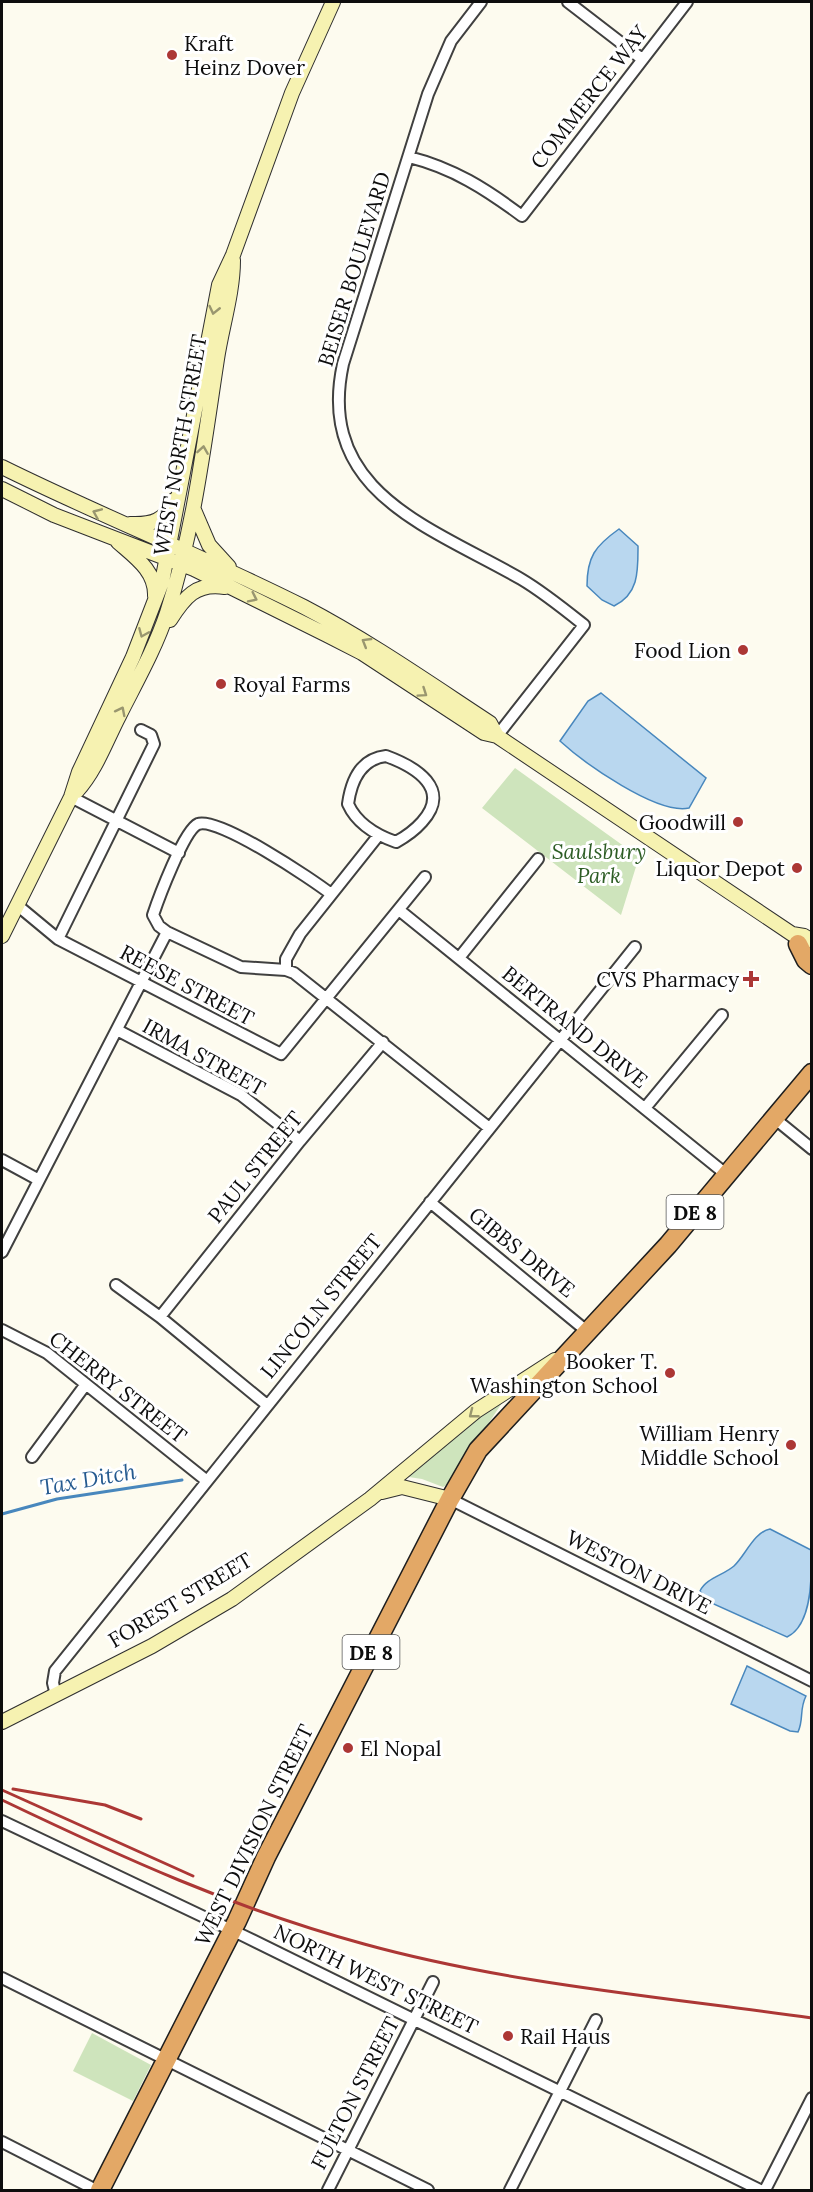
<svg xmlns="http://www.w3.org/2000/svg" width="813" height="2192" font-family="Lora,serif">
  <rect width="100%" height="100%" fill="#fdfbef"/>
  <!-- green -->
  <path fill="#cee4bc" d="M 515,768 L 639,857 L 621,915 L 482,808 Z
    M 499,1402 L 502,1403 L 448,1484 L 443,1487 L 422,1479 L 402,1476 Z
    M 92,2033 L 151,2065 L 133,2101 L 73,2071 Z"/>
  <!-- water -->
  <path fill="#b9d7ef" stroke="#4887bd" stroke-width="1.5" d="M 619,529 L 638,546 C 638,571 639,594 614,606 L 602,600 L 587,586 C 587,557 595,546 619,529 Z
    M 601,693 L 706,778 L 689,808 C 657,815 584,763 560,741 L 588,701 Z
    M 770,1529 L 811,1550 C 812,1574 813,1625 787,1637 L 707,1601 L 700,1591 C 706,1578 724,1575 734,1566 C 745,1556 754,1532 770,1529 Z
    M 747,1666 L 806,1696 C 799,1710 804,1719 798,1732 L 790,1731 L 731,1704 Z"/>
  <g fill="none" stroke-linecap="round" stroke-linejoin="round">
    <!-- stream -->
    <path stroke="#4887bd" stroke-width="3" d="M 2,1514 L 57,1499 L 182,1480"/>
    <!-- street casing -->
    <g stroke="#404040" stroke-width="14">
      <path id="street" d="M 481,2 L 451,41 L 428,94 L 343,364 C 315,493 433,528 521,579 C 543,592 564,609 584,625 L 497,736
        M 568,2 L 642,59
        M 409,157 C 453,168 486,189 522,216 L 687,2
        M 386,756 C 416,767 452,789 422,822 C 414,831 407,836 396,842 C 376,835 357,824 348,804 C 351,782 360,759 386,756 Z
        M 71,797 L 179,853
        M 331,894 C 313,880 218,816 198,824 C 184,830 158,900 153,915 L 159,926 L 167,932 L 241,967 L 286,970 L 294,973 L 488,1127
        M 17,905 L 58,939 L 281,1054 L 425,877
        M 399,910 L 727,1175
        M 58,939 L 154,744 L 151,735 L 141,730
        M 459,958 L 538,859
        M 286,970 L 286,959 L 300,934 L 378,836
        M 117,1030 L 241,1095 L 300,1141
        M 645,1108 L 722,1015
        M 774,1118 L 812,1149
        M 2,1160 L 39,1180
        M 430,1202 L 589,1333
        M 2,1252 L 167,932
        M 116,1285 L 160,1317 L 267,1405
        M 160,1317 L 300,1141 L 383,1042
        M 2,1330 L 47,1353 L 207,1481
        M 32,1457 L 86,1384
        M 450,1499 L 812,1681
        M 56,1695 L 53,1683 L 55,1671 L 635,947
        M 2,1821 L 244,1936 L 760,2190
        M 2,1978 L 428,2190
        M 2,2142 L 96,2190
        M 328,2190 L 433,1982
        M 510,2190 L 596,2020
        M 765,2190 L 812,2098"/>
    </g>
    <!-- secondary casing -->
    <g stroke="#2f2f2f" stroke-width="16">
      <path id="secondary" d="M 2,467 C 101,516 205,557 304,607 C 369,641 429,683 490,723 L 497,736
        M 2,489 L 54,515 L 194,569 L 327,635 L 362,653 L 484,733 L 497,736 L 792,934 L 804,936 L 812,941
        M 194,510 L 209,545 L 229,567
        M 130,524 C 152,525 165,521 174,500
        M 118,542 C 135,557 156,571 155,596
        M 170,620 C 184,598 196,582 225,587
        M 77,791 C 96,770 106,741 119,716 C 136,682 155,649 167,613 C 194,530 204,444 217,359 C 222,326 233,293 233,260
        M 2,936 L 71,797 L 79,772 L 133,657 L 162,582 L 219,285 L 233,255 L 292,93 L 333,2
        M 382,1492 L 402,1487 L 450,1499
        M 2,1722 L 152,1646 L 232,1599 L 370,1499 L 476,1411 L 555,1360"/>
    </g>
    <!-- highway casing -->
    <g stroke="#1e1e1e" stroke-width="21">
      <path id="highway" d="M 798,944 L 806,960 L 812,965
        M 100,2190 L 237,1921 L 266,1857 L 450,1499 L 478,1450 L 668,1245 L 812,1073"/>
    </g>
    <!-- street -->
    <use href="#street" stroke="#fff" stroke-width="10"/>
    <!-- secondary -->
    <use href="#secondary" stroke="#f6f2b1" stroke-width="14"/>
    <!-- highway -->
    <use href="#highway" stroke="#e3a866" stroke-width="18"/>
    <!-- rail -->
    <path stroke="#ac3735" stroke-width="3" d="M 13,1789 L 105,1805 L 141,1819
      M 2,1790 L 193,1876
      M 2,1800 C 121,1857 235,1909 364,1944 C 509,1984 663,1997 812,2018"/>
  </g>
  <!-- one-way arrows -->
  <defs><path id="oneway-chevron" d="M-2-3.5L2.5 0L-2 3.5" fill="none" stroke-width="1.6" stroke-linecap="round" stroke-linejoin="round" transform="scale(1.5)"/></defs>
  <g stroke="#99966f">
    <use href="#oneway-chevron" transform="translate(214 310) rotate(103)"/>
    <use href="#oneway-chevron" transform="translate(203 450) rotate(-81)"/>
    <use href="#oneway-chevron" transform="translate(97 513) rotate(-157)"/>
    <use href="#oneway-chevron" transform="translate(253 598) rotate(26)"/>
    <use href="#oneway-chevron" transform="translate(143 633) rotate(113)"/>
    <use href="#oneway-chevron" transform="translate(366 642) rotate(-149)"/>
    <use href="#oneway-chevron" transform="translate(423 693) rotate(34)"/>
    <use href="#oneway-chevron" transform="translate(121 711) rotate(-63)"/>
    <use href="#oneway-chevron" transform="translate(473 1414) rotate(142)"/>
  </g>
  <!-- markers -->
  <g fill="#ac3735" stroke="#fff" stroke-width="2">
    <circle cx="172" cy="55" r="6"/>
    <circle cx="743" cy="650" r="6"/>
    <circle cx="221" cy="684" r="6"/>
    <circle cx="738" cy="822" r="6"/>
    <circle cx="797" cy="868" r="6"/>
    <path d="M748 970h6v6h6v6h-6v6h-6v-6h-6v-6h6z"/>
    <circle cx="670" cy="1373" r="6"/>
    <circle cx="791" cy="1445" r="6"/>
    <circle cx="348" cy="1748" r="6"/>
    <circle cx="508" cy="2036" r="6"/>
  </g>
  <g text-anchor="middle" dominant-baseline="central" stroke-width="6" stroke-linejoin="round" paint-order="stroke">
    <!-- shield labels -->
    <g fill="#fff" stroke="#565656" stroke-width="1.5">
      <rect x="666.5" y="1195" width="57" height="34" rx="4.5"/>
      <rect x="342.5" y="1635" width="57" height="34" rx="4.5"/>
    </g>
    <g font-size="20" font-weight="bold" fill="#0d0d0d">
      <text x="695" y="1212">DE 8</text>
      <text x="371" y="1652">DE 8</text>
    </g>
    <!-- poi labels -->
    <g font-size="21" fill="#0d0d0d" stroke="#fff" text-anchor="end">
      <text x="184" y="43" text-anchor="start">Kraft<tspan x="184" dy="24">Heinz Dover</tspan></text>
      <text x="731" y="650">Food Lion</text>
      <text x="233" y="684" text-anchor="start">Royal Farms</text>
      <text x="726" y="822">Goodwill</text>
      <text x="785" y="868">Liquor Depot</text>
      <text x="739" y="979">CVS Pharmacy</text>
      <text x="658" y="1361">Booker T.<tspan x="658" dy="24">Washington School</tspan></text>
      <text x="779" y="1433">William Henry<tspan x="779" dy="24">Middle School</tspan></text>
      <text x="360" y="1748" text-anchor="start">El Nopal</text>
      <text x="520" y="2036" text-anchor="start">Rail Haus</text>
    </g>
    <!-- street labels -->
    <g font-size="21" fill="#0d0d0d" stroke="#fff">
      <text transform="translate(589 97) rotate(-52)">COMMERCE WAY</text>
      <text transform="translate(354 269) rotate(-73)">BEISER BOULEVARD</text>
      <text transform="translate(180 445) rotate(-80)">WEST NORTH STREET</text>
      <text transform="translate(187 985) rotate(28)">REESE STREET</text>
      <text transform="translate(575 1027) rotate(39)">BERTRAND DRIVE</text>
      <text transform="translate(204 1057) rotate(29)">IRMA STREET</text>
      <text transform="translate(255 1167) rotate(-51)">PAUL STREET</text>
      <text transform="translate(522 1252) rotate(39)">GIBBS DRIVE</text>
      <text transform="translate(321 1306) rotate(-51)">LINCOLN STREET</text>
      <text transform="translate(118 1387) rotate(38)">CHERRY STREET</text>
      <text transform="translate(639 1572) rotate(27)">WESTON DRIVE</text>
      <text transform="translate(180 1600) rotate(-31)">FOREST STREET</text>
      <text transform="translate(254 1835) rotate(-64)">WEST DIVISION STREET</text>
      <text transform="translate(376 1979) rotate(26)">NORTH WEST STREET</text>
      <text transform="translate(355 2093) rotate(-63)">FULTON STREET</text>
    </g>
    <!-- park labels -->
    <g font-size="21" font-style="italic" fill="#2d5d25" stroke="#fff">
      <text x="599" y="851">Saulsbury<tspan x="599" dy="24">Park</tspan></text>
    </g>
    <!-- water labels -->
    <g font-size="22" font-style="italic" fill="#255a90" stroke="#fff">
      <text transform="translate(88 1479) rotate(-10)">Tax Ditch</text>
    </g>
  </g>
  <!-- border -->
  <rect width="813" height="2192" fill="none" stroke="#0d0d0d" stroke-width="6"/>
</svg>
